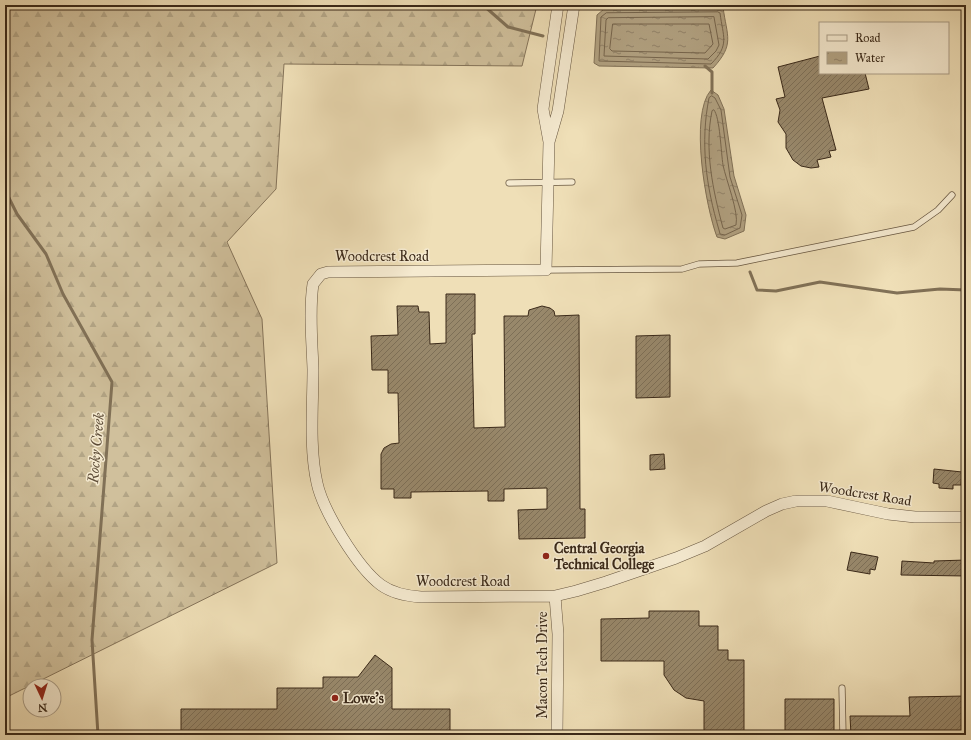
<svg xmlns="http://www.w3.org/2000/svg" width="971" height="740" font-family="'IM FELL Great Primer',serif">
  <defs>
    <pattern id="forest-firs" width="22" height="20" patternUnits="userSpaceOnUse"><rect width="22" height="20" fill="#d0c09c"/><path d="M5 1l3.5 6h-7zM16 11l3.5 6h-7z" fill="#b3a586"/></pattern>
    <pattern id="water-ripples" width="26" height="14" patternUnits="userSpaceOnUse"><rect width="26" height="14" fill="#b1a181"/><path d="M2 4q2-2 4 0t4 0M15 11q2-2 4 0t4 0" fill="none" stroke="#918369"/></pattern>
    <pattern id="building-hatch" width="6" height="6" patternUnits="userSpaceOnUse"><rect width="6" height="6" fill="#98886b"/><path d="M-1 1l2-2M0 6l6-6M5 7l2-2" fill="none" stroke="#7d6f57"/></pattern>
  </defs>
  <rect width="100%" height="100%" fill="#efdfb7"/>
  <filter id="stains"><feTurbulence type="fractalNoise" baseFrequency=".005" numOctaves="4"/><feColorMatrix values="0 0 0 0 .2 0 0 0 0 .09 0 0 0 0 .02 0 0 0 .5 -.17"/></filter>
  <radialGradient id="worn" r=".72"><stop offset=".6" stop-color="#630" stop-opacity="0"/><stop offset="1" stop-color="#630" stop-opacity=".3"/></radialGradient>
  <!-- forest -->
  <path fill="url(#forest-firs)" stroke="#85745a" d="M 5,5 L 537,5 L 522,66 L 284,64 L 276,189 L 227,242 L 262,319 L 277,563 L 5,698 Z"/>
  <!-- water -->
  <path fill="url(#water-ripples)" stroke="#817157" d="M 723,7 C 727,37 735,44 713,68 L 599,66 L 594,63 L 597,15 L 604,9 L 705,9 Z
    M 711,90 L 718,95 L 724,109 L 734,176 L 746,215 L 744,231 L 725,239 L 717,237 C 706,208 689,115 711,90 Z"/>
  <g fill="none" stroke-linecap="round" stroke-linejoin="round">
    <!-- shore -->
    <path stroke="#76654d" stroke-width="1" d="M 718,12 L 720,13 C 723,37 730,45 711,64 L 599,61 L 601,17 L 606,13 Z
      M 714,17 L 719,45 L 716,51 L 708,59 L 604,56 L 606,20 L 608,18 Z
      M 613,24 L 709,24 L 713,44 L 705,53 L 612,51 L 610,49 Z
      M 712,96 L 715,98 L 721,110 L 730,177 L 742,215 L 740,228 L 725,235 L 720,234 L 719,230 C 706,186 700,143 709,98 Z
      M 714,110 C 720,117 721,153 723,165 C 726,180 739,212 736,225 L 725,229 L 723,228 C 713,191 704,149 712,111 Z"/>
    <!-- stream -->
    <path stroke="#817157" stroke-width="3" d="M 483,5 L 508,27 L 543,36
      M 705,66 L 712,72 L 712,93
      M 5,190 L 17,214 L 46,254 L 63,294 L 112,382 L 92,640 L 98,735
      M 750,272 L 757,290 L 776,291 L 820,282 L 897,293 L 940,289 L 966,290"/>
  </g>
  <!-- building -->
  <path fill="url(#building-hatch)" stroke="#3a2919" d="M 820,56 L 820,73 L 865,73 L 869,89 L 822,98 L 836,150 L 829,151 L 831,157 L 817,160 L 819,167 L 811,168 L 801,166 L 793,160 L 786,148 L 786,134 L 778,122 L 780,110 L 776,99 L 785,97 L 778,67 Z
    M 446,294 L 475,294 L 475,334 L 472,334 L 474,428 L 505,427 L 504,316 L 528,316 L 529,310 L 542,306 L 550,308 L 554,311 L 555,316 L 579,315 L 580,509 L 585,509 L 585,538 L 519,539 L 518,510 L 547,509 L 547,488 L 504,489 L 504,501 L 488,501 L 488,491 L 411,492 L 411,498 L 394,498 L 394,489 L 381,489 L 381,454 L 384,448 L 391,444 L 399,443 L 398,393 L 388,393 L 388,370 L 372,370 L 371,336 L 398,335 L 397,306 L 418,306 L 419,312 L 429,312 L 430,344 L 446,343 Z
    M 670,335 L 670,397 L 636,398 L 636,336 Z
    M 664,454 L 665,469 L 650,470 L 650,455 Z
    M 934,469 L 962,472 L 961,485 L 953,485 L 953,489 L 939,488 L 939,484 L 933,483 Z
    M 851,552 L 878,557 L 875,570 L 870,569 L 870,574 L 847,570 Z
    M 966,560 L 966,576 L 901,575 L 902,561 L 934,563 L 934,561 Z
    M 649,611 L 699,611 L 699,626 L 718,626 L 718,650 L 728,650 L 728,660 L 744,660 L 744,735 L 704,735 L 704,701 L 686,698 L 674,690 L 664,675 L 664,661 L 601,661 L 601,619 L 649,618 Z
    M 375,655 L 392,668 L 392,709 L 450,709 L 450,735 L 181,735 L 181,709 L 277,709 L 277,688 L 323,688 L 323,677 L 358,677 Z
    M 966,696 L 966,735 L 851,735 L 850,716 L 910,716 L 909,697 Z
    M 785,699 L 834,699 L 834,735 L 785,735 Z"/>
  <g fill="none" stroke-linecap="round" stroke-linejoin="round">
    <!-- lane casing -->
    <g stroke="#675640" stroke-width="7">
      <path id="lane" d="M 509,183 L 572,182
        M 546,270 L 682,269 L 699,264 L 737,263 L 914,227 L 938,210 L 952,195
        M 842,688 L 843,735"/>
    </g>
    <!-- street casing -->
    <g stroke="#675640" stroke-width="12">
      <path id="street" d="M 558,5 L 543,109 L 549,142 L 558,111 L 574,5
        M 549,142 L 546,270 L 328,272 L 321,274 L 313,284 C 309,311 312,341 313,369 C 313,406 309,447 317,483 C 323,511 358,568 381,585 C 392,593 407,596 421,597 L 555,596 L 576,591 L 606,582 L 676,558 L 705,546 L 766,511 L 782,504 L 796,501 L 827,501 L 888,514 L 915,517 L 966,517
        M 555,596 L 558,634 L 557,735"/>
    </g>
    <!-- lane -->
    <use href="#lane" stroke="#f5ead0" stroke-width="5.5"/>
    <!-- street -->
    <use href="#street" stroke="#f5ead0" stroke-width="11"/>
  </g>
  <!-- markers -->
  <g fill="#8f2418" stroke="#f5ead0" stroke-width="1.5">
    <circle cx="546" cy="556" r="4"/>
    <circle cx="335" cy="698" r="4"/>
  </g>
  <g text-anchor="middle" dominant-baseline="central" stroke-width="3" stroke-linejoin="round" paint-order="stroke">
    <!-- street labels -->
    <g font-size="14" fill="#3a2919" stroke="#f5ead0">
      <text x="382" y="256">Woodcrest Road</text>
      <text transform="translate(865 494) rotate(9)">Woodcrest Road</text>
      <text x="463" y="581">Woodcrest Road</text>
      <text transform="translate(542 665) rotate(-90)">Macon Tech Drive</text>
    </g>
    <!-- poi labels -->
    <g font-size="14" font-weight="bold" fill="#3a2919" stroke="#f5ead0" text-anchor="start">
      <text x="554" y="548">Central Georgia<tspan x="554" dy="16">Technical College</tspan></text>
      <text x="343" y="698">Lowe's</text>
    </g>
    <!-- water labels -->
    <g font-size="15" font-style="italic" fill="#5e4d38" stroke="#f5ead0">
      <text transform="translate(96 448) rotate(-85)">Rocky Creek</text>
    </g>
  </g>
  <!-- margin -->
  <rect width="971" height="740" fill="none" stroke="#efdfb7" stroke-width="20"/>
  <rect x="6" y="6" width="959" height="728" fill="none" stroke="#3a2919" stroke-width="2"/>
  <rect x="10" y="10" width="951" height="720" fill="none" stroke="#3a2919"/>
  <!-- legend -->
  <rect x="819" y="22" width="130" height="52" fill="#f5ead0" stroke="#aa9d87"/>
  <rect x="827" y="35" width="20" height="6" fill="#f5ead0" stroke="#aa9d87"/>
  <text x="855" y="42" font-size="12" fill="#3a2919">Road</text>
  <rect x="827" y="52" width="20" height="12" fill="url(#water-ripples)" stroke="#aa9d87"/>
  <text x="855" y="62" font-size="12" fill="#3a2919">Water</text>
  <!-- north arrow -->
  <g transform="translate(42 698) rotate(176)"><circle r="19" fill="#f5ead0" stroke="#aa9d87"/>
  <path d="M0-3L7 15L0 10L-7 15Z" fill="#8f2418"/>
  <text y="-6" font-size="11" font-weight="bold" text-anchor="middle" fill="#3a2919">N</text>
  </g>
  <rect width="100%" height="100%" filter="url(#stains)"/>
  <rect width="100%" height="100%" fill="url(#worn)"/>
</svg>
